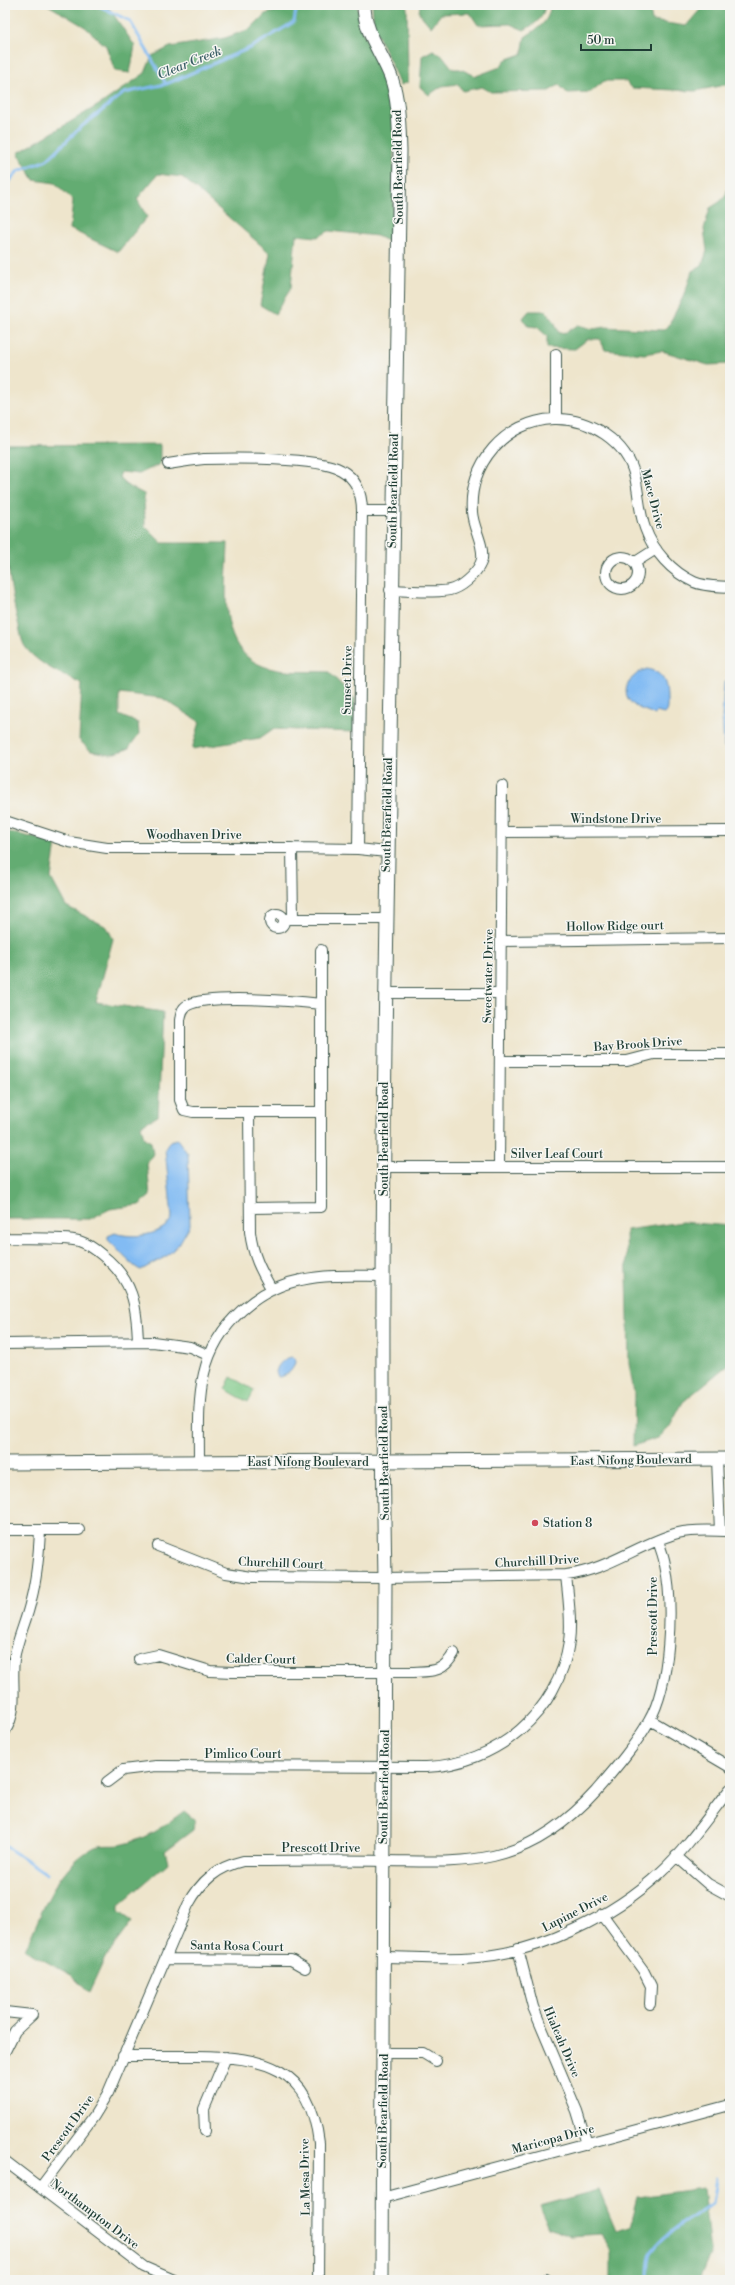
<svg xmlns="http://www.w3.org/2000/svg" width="735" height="2285" font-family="'Libre Bodoni',serif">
	<rect width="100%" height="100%" fill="#f6f6f2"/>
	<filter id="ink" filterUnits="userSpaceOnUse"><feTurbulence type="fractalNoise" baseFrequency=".025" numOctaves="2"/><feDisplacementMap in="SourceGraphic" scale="8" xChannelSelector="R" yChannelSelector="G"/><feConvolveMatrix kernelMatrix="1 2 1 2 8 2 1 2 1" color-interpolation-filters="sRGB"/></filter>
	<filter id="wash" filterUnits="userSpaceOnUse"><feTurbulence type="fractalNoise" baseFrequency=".012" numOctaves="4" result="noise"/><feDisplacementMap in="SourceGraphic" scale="16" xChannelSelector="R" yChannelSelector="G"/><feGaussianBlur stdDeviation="0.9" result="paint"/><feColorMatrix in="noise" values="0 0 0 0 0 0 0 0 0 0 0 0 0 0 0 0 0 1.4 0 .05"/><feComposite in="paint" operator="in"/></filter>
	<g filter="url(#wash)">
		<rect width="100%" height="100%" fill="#eee5cc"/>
		<!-- green -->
		<path fill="#7bc785" stroke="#4d825c" d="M231 1377 254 1390 248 1402 225 1389Z"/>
		<!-- forest -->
		<path fill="#64ac72" stroke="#427453" d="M48 5H107L135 46 130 73 115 71 106 46 85 27Z
			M301 5H357L362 31 386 79 394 111 393 244 377 236 329 231 317 237 296 235 291 288 275 314 260 305 270 253 182 177 158 174 137 199 147 217 118 252 70 229 73 200 55 183 34 180 18 153 102 103 145 73 152 56 170 47 225 38 250 29 265 14Z
			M372 5H407L408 82 401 85 374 27Z
			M420 5H545C543 20 536 23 524 30L510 24 478 25 470 13 441 14 431 27 419 13Z
			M550 5H649L652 21 686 26 704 5H730V84L695 91 632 88 625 81H604L591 92 567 93 559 85 549 91 491 92 482 87 463 91 458 84 442 86 429 95 420 87 422 56 433 50 443 56 453 69H460L476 76 500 67 505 60 522 54 525 37C538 28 550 22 550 5Z
			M730 176V364L708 365 662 351 644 354 605 350 600 339H588L575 349 547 348V336L537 327 528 326 523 318 529 311H546L554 321 559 333 567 332 578 325 593 329 605 327 663 330 668 327 685 293 692 271 702 265 707 251 704 229 710 208C730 196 725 196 730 176Z
			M160 445V464L139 474 121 472 119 477 126 485 144 494 145 526 162 543H228C227 589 214 656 273 669 291 673 311 671 329 672L355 699 354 732 273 729 260 738 192 749 200 722 162 698 119 693V715L138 723 139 734 128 749 111 754 91 751 79 740 82 684C62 674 40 666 26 648 21 642 20 629 18 622 3 563 5 507 5 446Z
			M5 831 56 843 51 878 66 906 107 927 113 939 96 1002 163 1012 158 1116 141 1125 144 1138 151 1142 153 1154 147 1163 150 1196 139 1205 110 1209 90 1219H5Z
			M682 1222 730 1226V1363L683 1402 669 1428 658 1438 633 1446 634 1393 629 1363 626 1230Z
			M184 1811 195 1820 193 1830 165 1851 168 1863 119 1905V1912L132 1921 105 1958 89 1993 71 1975 25 1950C42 1913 55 1869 93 1848 100 1844 112 1846 120 1845 145 1840 164 1826 184 1811Z
			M703 2188 710 2253 699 2280H611V2250L601 2234 570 2236 549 2227 540 2206 599 2190 616 2231 630 2227 638 2197Z"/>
		<!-- water -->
		<path fill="#82bbf3" stroke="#507c94" d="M647 669C665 673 667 684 667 700 667 705 668 711 664 714L656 712 655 715C649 711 641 710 635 706 616 692 631 674 647 669Z
			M730 680V754L724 747 722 717 724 681Z
			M177 1139 188 1154 190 1225 179 1244 167 1256 141 1270C133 1268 116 1247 108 1240V1236L115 1233C132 1239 165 1236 172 1217L165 1149 170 1141Z
			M292 1357 295 1359C296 1368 287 1377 278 1377L276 1372C277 1365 284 1358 292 1357Z"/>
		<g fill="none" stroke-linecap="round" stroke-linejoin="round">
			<!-- stream -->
			<path stroke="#82bbf3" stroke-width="3" d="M97 5 130 21 166 84
				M5 187 18 171 47 160 81 127 124 93 166 84 252 47 294 22 297 5
				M5 1846 47 1874
				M648 2280C648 2272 648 2256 653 2250 666 2232 694 2216 712 2203L716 2178"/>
		</g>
	</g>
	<g filter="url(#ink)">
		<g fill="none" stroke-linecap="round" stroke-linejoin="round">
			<!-- minor casing -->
			<g stroke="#3e564b" stroke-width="12">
				<path id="minor" d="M556 419V354
					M168 464C180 462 192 460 204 459 232 458 318 457 341 470 357 479 362 494 362 511L358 849
					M362 511H393
					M606 573a16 16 0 1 1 32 0a16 16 0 1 1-32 0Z
					M634 563 656 549
					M390 590C406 590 440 594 453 589 464 585 480 570 482 559 484 543 473 528 472 512 468 464 505 421 554 419 589 418 627 441 635 477 639 494 639 512 645 528 653 551 672 572 694 582 705 587 719 586 730 587
					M5 821 69 842 107 848H292L358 849 387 852
					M502 832 730 831
					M292 848 293 919
					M270 921a7 7 0 1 1 14 0a7 7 0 1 1-14 0Z
					M284 919H386
					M501 941 730 938
					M385 993H500
					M321 1004C295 1001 209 994 188 1005 182 1008 181 1014 180 1020V1100L184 1110 193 1112H321
					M500 1061H627L654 1054H730
					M249 1112 250 1232C253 1256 260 1269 272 1290
					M383 1167H730
					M499 1167 502 786
					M251 1208 321 1207V950
					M5 1238C23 1239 63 1237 79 1241 88 1244 95 1249 102 1255 133 1279 137 1306 138 1342
					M5 1344 153 1342 190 1347 208 1355
					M717 1459 720 1531
					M199 1463C199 1404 194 1353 242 1310 259 1295 279 1284 301 1280 328 1274 356 1276 383 1276
					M5 1530H40C39 1554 37 1577 31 1600 27 1620 17 1639 14 1659 11 1685 19 1709 5 1731
					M40 1530H79
					M158 1546 226 1573 252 1577 385 1578 566 1575C608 1570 638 1544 678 1533 694 1529 713 1531 730 1531
					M139 1659 158 1655 210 1671 232 1672H411C432 1671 443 1673 454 1653
					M650 1720 730 1767
					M107 1782 123 1770 156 1766 426 1767C496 1765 559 1712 569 1642 572 1620 568 1597 566 1575
					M676 1856 708 1884 730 1896
					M602 1914 643 1970 651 1986 650 2004
					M518 1949 533 2007 577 2111 587 2144
					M383 1957C414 1957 446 1960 477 1957 540 1952 614 1916 660 1873 686 1849 708 1817 730 1789
					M165 1959 291 1960 305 1968
					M5 2012 32 2015
					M5 2051 15 2031 32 2015
					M383 2053H423L436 2061
					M123 2056C147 2056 172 2056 196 2056 264 2057 310 2066 319 2143L318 2280
					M205 2131 204 2109 226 2057
					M5 2161 144 2267 174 2280
					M40 2188 94 2116 108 2093 188 1905C201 1881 217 1867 243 1861 290 1861 337 1860 383 1861 420 1861 457 1864 493 1856 534 1847 569 1821 596 1791 615 1769 635 1746 649 1721 670 1685 674 1606 665 1565 664 1556 660 1548 658 1540
					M382 2198 730 2105
					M544 2280 546 2279"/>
			</g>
			<!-- tertiary casing -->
			<g stroke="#3e564b" stroke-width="15">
				<path id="tertiary" d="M364 5C364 32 382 53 391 77 399 101 399 126 400 151 394 426 389 701 386 975 383 1176 381 1377 385 1578L382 2280
					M5 1463 730 1459"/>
			</g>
			<!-- minor -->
			<use href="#minor" stroke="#fff" stroke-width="10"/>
			<!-- tertiary -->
			<use href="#tertiary" stroke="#fff" stroke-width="13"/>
		</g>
	</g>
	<!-- markers -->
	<circle fill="#d1495b" stroke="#f6f6f2" stroke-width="1.5" cx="535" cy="1523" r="4"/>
	<g text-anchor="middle" stroke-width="3" stroke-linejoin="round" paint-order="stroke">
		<!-- street labels -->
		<g font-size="12" fill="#1f3d34" stroke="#f6f6f2">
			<text transform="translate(398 167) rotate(-91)" y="4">South Bearfield Road</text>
			<text transform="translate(393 491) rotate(-89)" y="4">South Bearfield Road</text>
			<text transform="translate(653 499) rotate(75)" y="4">Mace Drive</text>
			<text transform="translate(347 680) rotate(-89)" y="4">Sunset Drive</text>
			<text transform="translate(387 815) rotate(-89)" y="4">South Bearfield Road</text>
			<text x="616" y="823">Windstone Drive</text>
			<text x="194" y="839">Woodhaven Drive</text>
			<text transform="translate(615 926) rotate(-1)" y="4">Hollow Ridge ourt</text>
			<text transform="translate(488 976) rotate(-89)" y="4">Sweetwater Drive</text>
			<text transform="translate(638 1044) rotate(-4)" y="4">Bay Brook Drive</text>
			<text transform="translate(384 1139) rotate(-90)" y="4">South Bearfield Road</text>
			<text x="557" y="1158">Silver Leaf Court</text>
			<text transform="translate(631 1460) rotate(-1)" y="4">East Nifong Boulevard</text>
			<text x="308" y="1466">East Nifong Boulevard</text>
			<text transform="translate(384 1463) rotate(-91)" y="4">South Bearfield Road</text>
			<text transform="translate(537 1561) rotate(-3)" y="4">Churchill Drive</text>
			<text transform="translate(281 1563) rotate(2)" y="4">Churchill Court</text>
			<text transform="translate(653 1616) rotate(-90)" y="4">Prescott Drive</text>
			<text transform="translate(261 1659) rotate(1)" y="4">Calder Court</text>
			<text x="243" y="1758">Pimlico Court</text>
			<text transform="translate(384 1787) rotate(-89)" y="4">South Bearfield Road</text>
			<text x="321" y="1852">Prescott Drive</text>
			<text transform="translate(575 1912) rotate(-27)" y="4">Lupine Drive</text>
			<text transform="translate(237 1946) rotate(1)" y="4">Santa Rosa Court</text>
			<text transform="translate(562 2042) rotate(67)" y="4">Hialeah Drive</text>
			<text transform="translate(383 2111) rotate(-89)" y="4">South Bearfield Road</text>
			<text transform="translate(68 2128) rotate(-54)" y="4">Prescott Drive</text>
			<text transform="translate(553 2139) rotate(-15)" y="4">Maricopa Drive</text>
			<text transform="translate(305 2177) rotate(-91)" y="4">La Mesa Drive</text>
			<text transform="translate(95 2214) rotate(37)" y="4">Northampton Drive</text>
		</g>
		<!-- poi labels -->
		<g font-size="12" fill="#1f3d34" stroke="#f6f6f2" text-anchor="start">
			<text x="543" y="1527">Station 8</text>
		</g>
		<!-- water labels -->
		<g font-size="13" font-style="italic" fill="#385c64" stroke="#f6f6f2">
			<text transform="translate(189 62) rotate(-22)" y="5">Clear Creek</text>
		</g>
	</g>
	<!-- margin -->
	<rect width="735" height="2285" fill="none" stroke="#f6f6f2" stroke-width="20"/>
	<!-- scale -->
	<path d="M581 44v6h70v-6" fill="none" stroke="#1f3d34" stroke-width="2"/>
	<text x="587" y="44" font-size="12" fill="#1f3d34" stroke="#f6f6f2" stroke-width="3" paint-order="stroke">50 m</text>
</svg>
